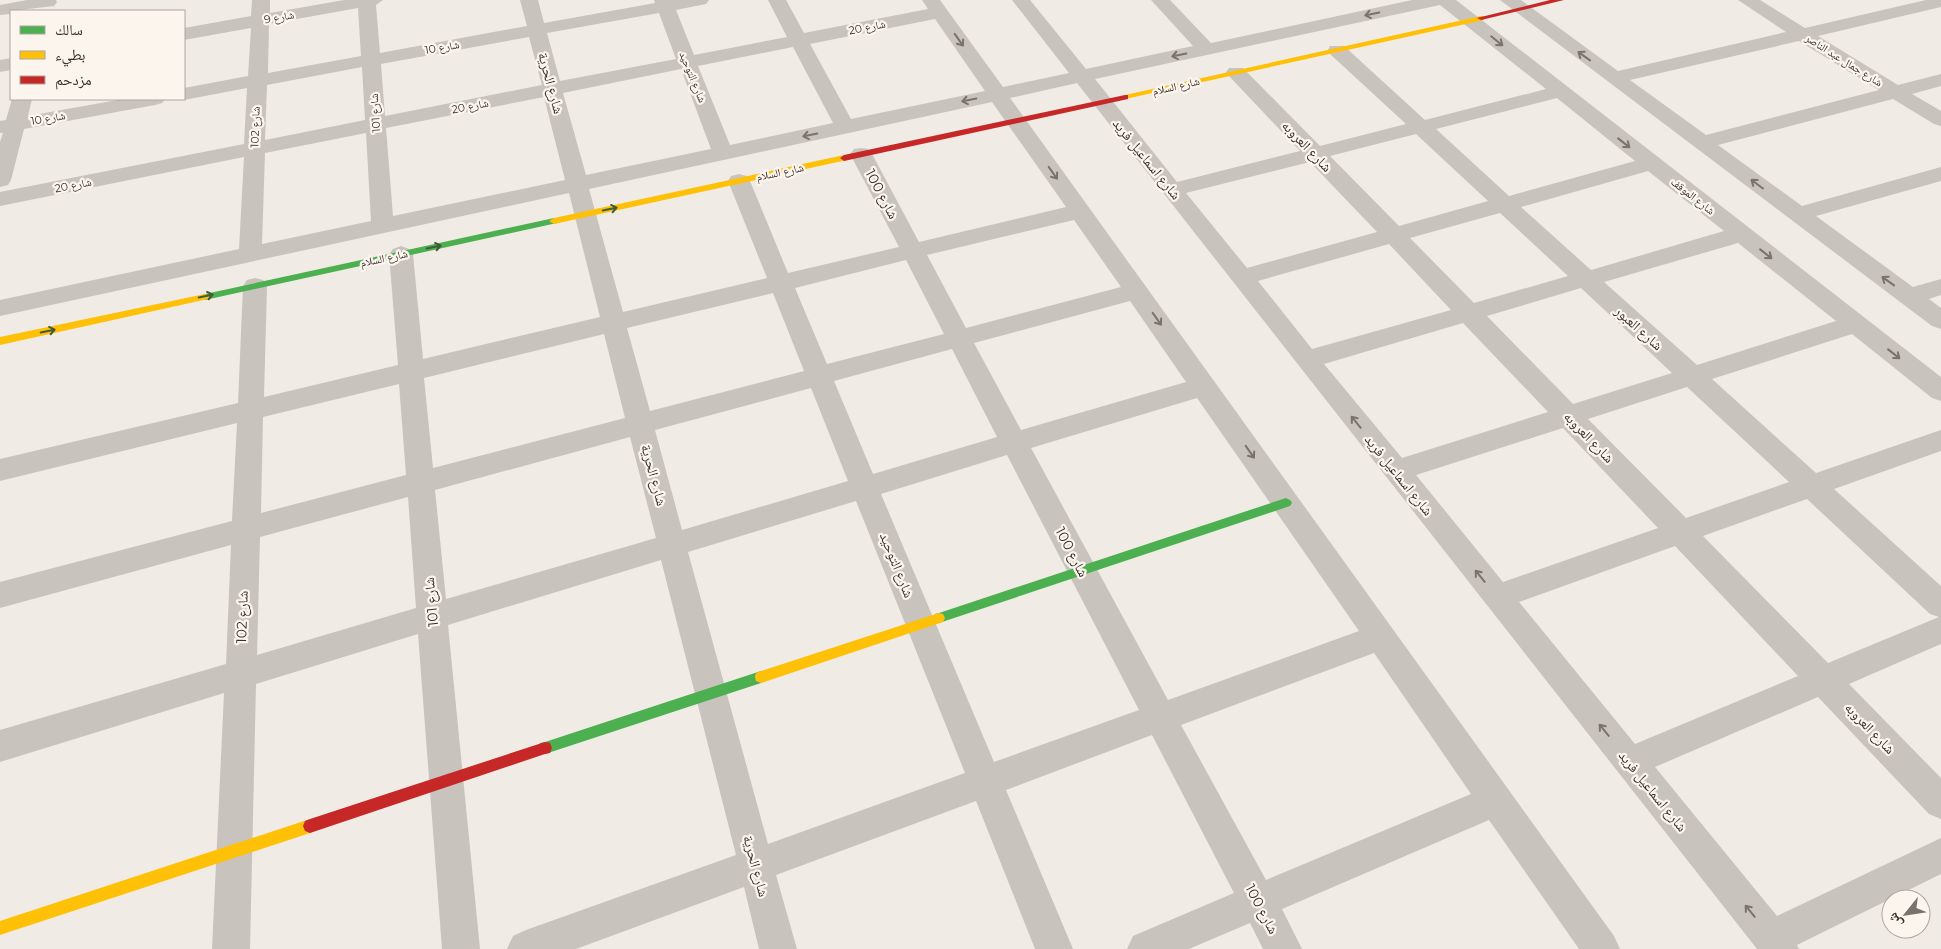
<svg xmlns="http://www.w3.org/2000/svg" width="1941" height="949" font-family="Montserrat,'Noto Naskh Arabic',sans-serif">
	<rect width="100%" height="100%" fill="#f0ebe5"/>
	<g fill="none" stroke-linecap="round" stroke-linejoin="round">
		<!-- street -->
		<path fill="#c9c3be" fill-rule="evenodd" d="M27 0H56L57 2 54 6 11 11V14L0 15V5Z
			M252 0H270V13L344 0H383L376 5 380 53 527 26 520 0H538L544 23 655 3 654 0H709L706 4 676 10 694 55 787 37 768 0H786L804 33 928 9 922 0H940L1003 87 1069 73 1012 0H1030L1086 69 1193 46 1151 0H1170L1211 43 1412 0H1456L1941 377V401L1932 398 1852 334 1712 379 1816 473 1941 430V451L1834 489 1941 586V644L1849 684 1941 778V819L1929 814 1818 697 1655 767 1777 916 1941 838V874L1797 945 1799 949H1757L1077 83 1010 98 1614 936 1620 949H1579L1489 820 1282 909 1302 949H1263L1250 923 1189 949H1127L1133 936 1234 893 1152 735 1006 790 1073 949H1035L976 801 776 875 797 949H759L744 887 576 949H507L513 936 526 930 736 855 661 560 448 625 480 949H442L418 634 256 684 250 949H212L224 693 0 762V730L226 664 231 545 0 608V582L232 521 237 423 0 481V459L238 403 243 286 247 280 255 278 263 280 267 286 264 397 398 365 389 254 393 249 401 246 409 249 413 254 423 359 600 317 569 193 0 316V300L239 249 244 157 0 206V192L244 144 247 88 184 100 179 99H184V88L248 76 251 28 184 40V28L251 16ZM1440 5 1546 89 1425 120 1344 46H1330L1328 50 1330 54 1406 124 1320 146 1243 68H1229L1226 72 1229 76 1300 151 1177 182 1095 79ZM358 8 361 56 268 73 269 24ZM659 13 676 59 560 81 547 33ZM935 19 985 91 851 119 810 44ZM529 37 542 85 385 116 381 64ZM793 47 833 123 730 145 698 66ZM362 67 365 120 265 140 267 85ZM681 69 711 149 586 175 563 93ZM544 97 565 180 393 216 386 128ZM1557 98 1635 161 1509 196 1436 129ZM992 102 1066 207 919 242 872 154 868 149 861 148 854 149 850 154 899 247 788 273 750 181 747 176 739 174 731 176 728 181 767 278 623 312 589 189ZM366 133 371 221 262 244 265 153ZM1416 134 1488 201 1399 226 1330 156ZM1310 162 1377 232 1247 268 1186 193ZM1648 171 1724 231 1591 270 1521 207ZM1500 213 1568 276 1474 303 1410 238ZM1074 220 1121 287 966 328 927 255ZM1738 243 1836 321 1697 365 1604 282ZM1389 244 1451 310 1312 349 1258 281ZM906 260 944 334 827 364 795 288ZM1581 288 1672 373 1573 404 1487 316ZM773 293 804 371 650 411 627 328ZM1130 301 1186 382 1021 430 974 343ZM1463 323 1548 412 1402 458 1324 364ZM604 334 625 418 433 468 424 378ZM952 349 997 437 873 474 834 381ZM399 384 406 475 261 513 263 417ZM1687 387 1789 482 1686 518 1588 419ZM811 388 848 481 682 530 655 430ZM1197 398 1359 631 1168 700 1031 448ZM1563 428 1658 528 1503 582 1416 475ZM630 437 656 538 446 599 435 490ZM1007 455 1139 710 994 762 881 494ZM408 497 416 608 257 655 260 537ZM1807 499 1930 614 1939 617 1828 663 1703 536ZM856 501 965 773 768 844 688 552ZM1675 546 1798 676 1635 744 1519 602ZM1374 653 1471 794 1266 880 1181 725Z
			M1500 0H1521L1618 71 1786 32 1738 0H1760L1805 28 1926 0H1941V7L1818 36 1898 85 1941 74V86L1912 94 1941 111V126L1934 124 1893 99 1718 145 1802 206 1941 167V181L1816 216 1913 287 1941 279V295L1929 299 1941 308V329L1932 326ZM1799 41 1879 90 1706 135 1630 80Z
			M11 58V70L0 72V60Z
			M12 99H32L28 116 123 99H165L162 103 155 105 24 129 11 180 8 185 0 187V142L3 133H0V121L6 120Z"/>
		<!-- fast -->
		<path fill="#4caf50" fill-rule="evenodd" d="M554 218 557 219V223L205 300 200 297 205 294Z
			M1286 498 1290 500 1292 503 1290 506 939 623 935 622 933 618 935 614 939 613Z
			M761 671 766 673 767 677 766 681 761 683 545 754 540 753 538 748 540 743 545 742Z"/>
		<!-- slow -->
		<path fill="#ffc107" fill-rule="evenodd" d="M1481 16H1484V20L1125 99 1121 97 1125 95Z
			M844 155 847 156V160L554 224 549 221 554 218Z
			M205 294 208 295 210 297 208 299 0 345V337Z
			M939 613 943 614 945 618 943 622 761 683 756 681 755 677 756 673 761 671Z
			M310 819 315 821 317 826 315 831 310 833 0 935V921Z"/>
		<!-- jam -->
		<path fill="#c62828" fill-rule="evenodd" d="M1550 0H1564L1481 20 1477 18Z
			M1125 95H1128V99L844 161 840 158 844 155Z
			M545 742 550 743 552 748 550 753 545 754 310 833 305 831 303 826 305 821 310 819Z"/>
	</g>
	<!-- one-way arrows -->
	<defs><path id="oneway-shaft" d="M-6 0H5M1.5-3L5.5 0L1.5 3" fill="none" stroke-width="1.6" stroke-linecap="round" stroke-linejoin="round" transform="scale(1.25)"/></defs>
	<g stroke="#7b726d">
		<use href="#oneway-shaft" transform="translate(1372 14) rotate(168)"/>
		<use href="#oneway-shaft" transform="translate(959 40) rotate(55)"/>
		<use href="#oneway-shaft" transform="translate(1497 41) rotate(39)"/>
		<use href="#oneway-shaft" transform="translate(1179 55) rotate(168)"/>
		<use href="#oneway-shaft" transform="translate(1584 56) rotate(-144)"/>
		<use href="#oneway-shaft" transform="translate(969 100) rotate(168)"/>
		<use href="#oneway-shaft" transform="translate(810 135) rotate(168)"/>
		<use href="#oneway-shaft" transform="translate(1624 143) rotate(38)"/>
		<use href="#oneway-shaft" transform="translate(1053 173) rotate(55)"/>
		<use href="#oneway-shaft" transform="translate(1757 184) rotate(-143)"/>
		<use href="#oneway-shaft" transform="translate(1766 254) rotate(38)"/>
		<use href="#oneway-shaft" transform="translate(1888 281) rotate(-144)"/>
		<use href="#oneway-shaft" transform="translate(1157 319) rotate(55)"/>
		<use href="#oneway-shaft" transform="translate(1894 354) rotate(38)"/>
		<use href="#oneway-shaft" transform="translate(1356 422) rotate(-129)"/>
		<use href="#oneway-shaft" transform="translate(1250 452) rotate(55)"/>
		<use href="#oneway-shaft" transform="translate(1480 576) rotate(-129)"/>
		<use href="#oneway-shaft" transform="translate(1604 730) rotate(-129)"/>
		<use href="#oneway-shaft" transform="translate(1750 911) rotate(-129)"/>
	</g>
	<g stroke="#415c38">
		<use href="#oneway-shaft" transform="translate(610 209) rotate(-12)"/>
		<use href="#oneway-shaft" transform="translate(434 247) rotate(-12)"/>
		<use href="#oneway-shaft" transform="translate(206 296) rotate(-12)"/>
		<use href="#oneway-shaft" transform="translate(48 331) rotate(-12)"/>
	</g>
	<g text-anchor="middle" stroke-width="4.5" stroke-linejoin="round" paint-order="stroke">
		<!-- far-street labels -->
		<g font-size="11" fill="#3b302b" stroke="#fbf5ee">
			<text transform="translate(279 17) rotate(-10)" y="4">شارع 9</text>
			<text transform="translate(867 27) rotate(-11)" y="4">شارع 20</text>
			<text transform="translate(442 47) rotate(-10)" y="4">شارع 10</text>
			<text transform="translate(1844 60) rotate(32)" y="4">شارع جمال عبد الناصر</text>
			<text transform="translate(693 77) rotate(68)" y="4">شارع التوحيد</text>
			<text transform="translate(1176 86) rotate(-13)" y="4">شارع السلام</text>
			<text transform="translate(470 106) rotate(-11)" y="4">شارع 20</text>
			<text transform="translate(375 113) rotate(-94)" y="4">شارع 101</text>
			<text transform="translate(48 118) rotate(-10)" y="4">شارع 10</text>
			<text transform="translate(255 127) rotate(-88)" y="4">شارع 102</text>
			<text transform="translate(780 172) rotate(-12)" y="4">شارع السلام</text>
			<text transform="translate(73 185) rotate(-11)" y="4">شارع 20</text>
			<text transform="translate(1693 196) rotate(38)" y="4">شارع الموقف</text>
			<text transform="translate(384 258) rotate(-12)" y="4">شارع السلام</text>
		</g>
		<!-- street labels -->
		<g font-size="14" fill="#3b302b" stroke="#fbf5ee">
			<text transform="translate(551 83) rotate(75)" y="5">شارع الحرية</text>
			<text transform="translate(1307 146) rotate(46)" y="5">شارع العروبه</text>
			<text transform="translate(1147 159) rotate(51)" y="5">شارع اسماعيل فريد</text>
			<text transform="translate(882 194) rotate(62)" y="5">شارع 100</text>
			<text transform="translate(1639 328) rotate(42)" y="5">شارع العبور</text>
			<text transform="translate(1589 437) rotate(46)" y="5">شارع العروبه</text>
			<text transform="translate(654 475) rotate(75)" y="5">شارع الحرية</text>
			<text transform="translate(1399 475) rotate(51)" y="5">شارع اسماعيل فريد</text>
			<text transform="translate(1072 552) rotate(62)" y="5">شارع 100</text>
			<text transform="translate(897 565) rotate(68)" y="5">شارع التوحيد</text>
			<text transform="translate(431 602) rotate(-95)" y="5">شارع 101</text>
			<text transform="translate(242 617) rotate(-88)" y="5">شارع 102</text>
			<text transform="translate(1870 728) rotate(46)" y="5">شارع العروبه</text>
			<text transform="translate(1653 791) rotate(51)" y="5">شارع اسماعيل فريد</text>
			<text transform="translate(756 866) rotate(75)" y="5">شارع الحرية</text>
			<text transform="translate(1262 909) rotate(62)" y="5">شارع 100</text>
		</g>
	</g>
	<!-- legend -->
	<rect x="10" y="10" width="175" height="90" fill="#fbf5ee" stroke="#aea6a0"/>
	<rect x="20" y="26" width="25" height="8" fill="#4caf50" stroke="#aea6a0"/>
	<text x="55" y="35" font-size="15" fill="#3b302b">سالك</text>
	<rect x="20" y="51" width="25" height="8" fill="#ffc107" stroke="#aea6a0"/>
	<text x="55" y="60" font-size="15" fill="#3b302b">بطيء</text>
	<rect x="20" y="76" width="25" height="8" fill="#c62828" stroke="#aea6a0"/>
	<text x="55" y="85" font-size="15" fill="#3b302b">مزدحم</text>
	<!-- north arrow -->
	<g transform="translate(1906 914) rotate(240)"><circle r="24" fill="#fbf5ee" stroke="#aea6a0"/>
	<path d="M0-4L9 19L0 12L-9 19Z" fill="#7a716c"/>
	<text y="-8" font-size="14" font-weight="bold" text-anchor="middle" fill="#3b302b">ش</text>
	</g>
</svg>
